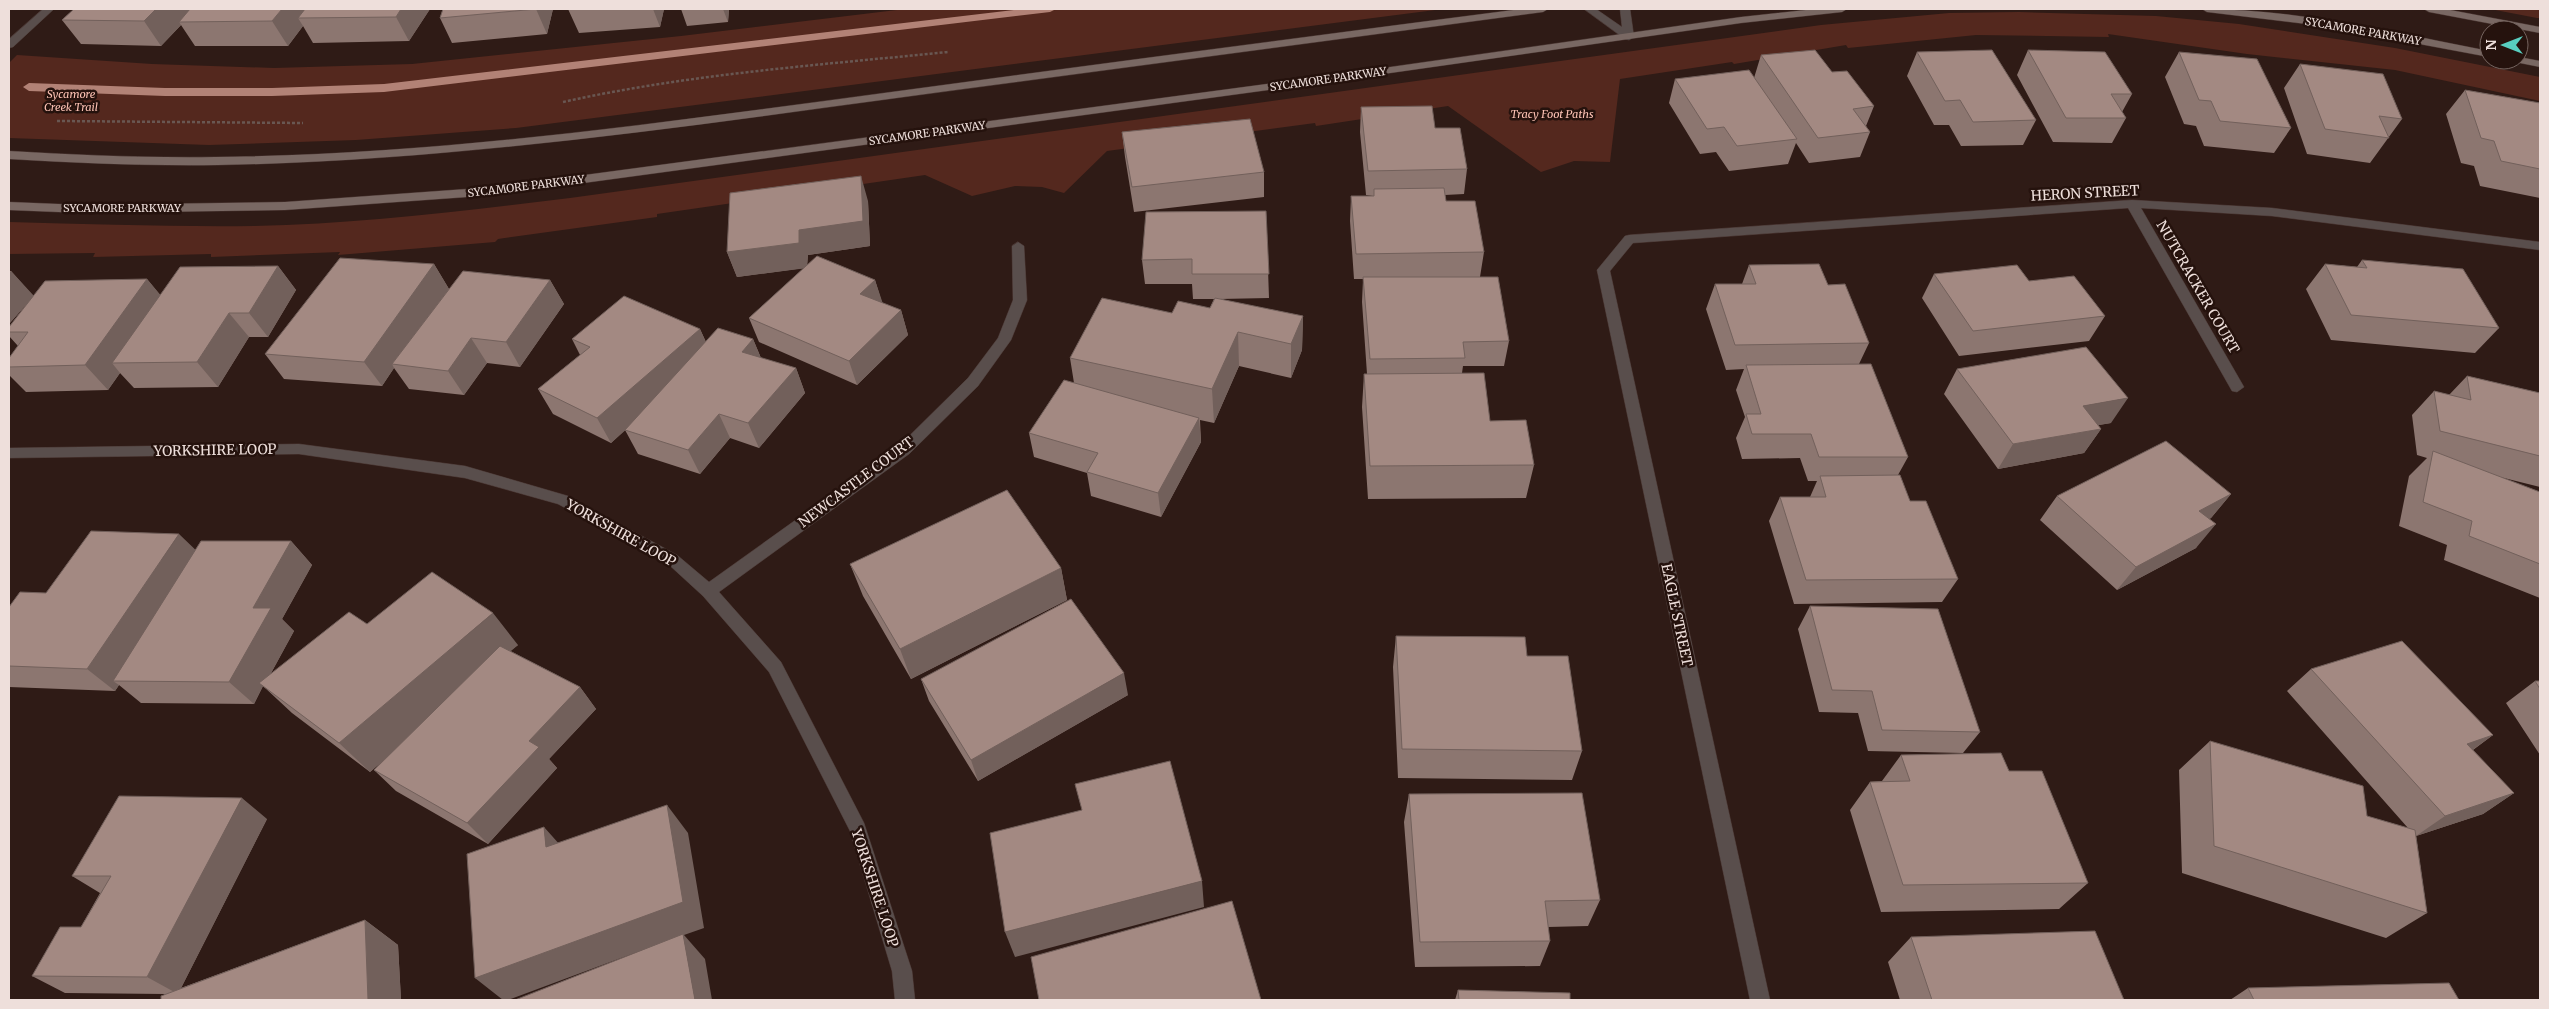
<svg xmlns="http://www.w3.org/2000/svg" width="2549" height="1009" font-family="Merriweather,serif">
	<rect width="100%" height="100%" fill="#2f1b16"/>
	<!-- green -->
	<path fill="#54281e" d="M905 9H1443L516 128 356 140 209 145 9 138V63L17 55 152 64 274 68 412 64 681 36Z
		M2490 9H2540V18H2537Z
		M2019 12 2156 16 2239 24 2395 48 2540 77V101L2395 70 2247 54 2108 34 2109 37 1976 35 1848 48 1846 45 1734 64 1732 62 1620 79 1610 162 1574 161 1541 172 1448 106 1316 126 1315 123 1107 151 1064 193 1042 187 1015 186 972 196 925 175 657 214V217L498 239 495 242 338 255 340 252 211 257V254L93 257 95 253 9 254V222C91 224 172 227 254 226 360 224 465 211 570 198L1821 25 1949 13Z"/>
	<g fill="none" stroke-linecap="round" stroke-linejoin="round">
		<!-- stream -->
		<path fill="#b28276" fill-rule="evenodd" d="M1023 9H1056L1050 12 384 92 272 96H165L29 91 23 87 29 83 165 88H272L384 84Z"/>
		<!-- minor casing -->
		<g stroke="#4a3632" stroke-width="1">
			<path id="minor" d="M43 9H54L13 47 9 48V39Z
				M1584 9H1596L1622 27 1620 9H1630L1634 37 1629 40 1625 39Z
				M2132 200 2272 208 2540 242V250L2272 216 2141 208 2244 387 2237 392 2232 391 2128 208 1633 243 1610 271 1770 1000H1750L1597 270 1625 236 1629 235Z
				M1018 242 1024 246 1027 300 1011 340 978 386 909 454 719 592 781 662 864 823 912 971 915 1000H895L892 971 850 831 769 672 703 596 667 563 558 504 465 478 299 454 9 458V448L299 444 465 466 568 496 677 555 709 582 899 446 968 378 998 338 1013 300 1012 246Z"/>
		</g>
		<!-- secondary casing -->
		<g stroke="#4a3632" stroke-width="1">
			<path id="secondary" d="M1521 9H1548L1543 12C1325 41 1107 70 889 99 667 129 443 161 218 165 148 166 78 163 9 159V151C78 155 146 158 215 157 444 155 673 121 899 91 1106 63 1313 36 1521 9Z
				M1815 9H1847L1842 12 1741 23 1327 82 495 195 285 210 83 213 9 210V202L83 205 285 202 495 187 1327 76 1741 17Z
				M2202 9C2298 9 2395 33 2489 51V57L2323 26 2207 12Z
				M2424 9H2445L2540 27V33L2429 12Z
				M2519 57 2540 61V67L2515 62 2513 60H2519Z"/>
		</g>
		<!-- path -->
		<path stroke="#695752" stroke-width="2.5" stroke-dasharray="3 2" stroke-linecap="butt" d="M563 102C689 74 819 65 948 52
			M57 121 303 123"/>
		<!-- minor -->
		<use href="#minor" fill="#594e4c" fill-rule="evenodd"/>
		<!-- secondary -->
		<use href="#secondary" fill="#796863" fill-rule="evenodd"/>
	</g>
	<!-- wall -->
	<path fill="#8c7670" d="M74 9H430L409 41 313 43 303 26 288 46H195L181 25 161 46 81 44 62 20Z
		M443 9H553L547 34 452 43 440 18Z
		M568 9H664L660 27 579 33Z
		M681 9H729L728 22 687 26Z
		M2028 50 2132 94 2122 112 2126 118 2112 143 2053 142 2017 75Z
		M1917 52 2036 120 2023 145 1961 146 1949 125H1934L1907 76Z
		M2179 52 2291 128 2274 153 2204 146 2196 126 2184 124 2165 77Z
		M1761 55 1832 72 1874 106 1866 126 1870 132 1860 157 1809 163 1796 143 1788 164 1729 171 1716 152 1700 154 1669 103 1675 79 1754 78Z
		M2300 64 2402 119 2370 163 2307 154 2284 88Z
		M2465 90 2540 103V198L2480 186 2474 166 2461 163 2446 114Z
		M1361 107 1435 128 1467 169 1464 194 1445 195 1446 201 1484 252 1480 277 1509 341 1504 366H1463L1462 373 1490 421 1534 465 1526 498 1368 499 1362 407 1364 374H1367L1362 302 1363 279H1354L1350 221 1351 196H1373L1366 195 1360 132Z
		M1122 132 1264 172V197L1134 212 1125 157Z
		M868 201 870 246 808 255 807 265 875 280 882 303 901 310 908 335 857 385 759 342 749 318 804 268 737 277 727 252Z
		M1266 211 1269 298 1220 299 1303 316 1302 350 1291 378 1239 366 1214 423 1200 420 1201 442 1161 517 1091 496 1087 473 1034 457 1029 433 1074 383 1070 358 1172 313 1210 308 1214 299H1193L1192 284H1145L1142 260Z
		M2362 260 2499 328 2475 353 2331 340 2306 289 2325 264 2357 267Z
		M434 264 449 289 550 280 564 304 520 367 487 363 464 395 409 389 394 368 382 386 284 379 265 354Z
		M1749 265 1828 285 1869 343 1859 364 1908 457 1898 475 1910 501 1958 579 1942 602 1794 604 1769 521 1780 497H1810L1817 481H1808L1800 458 1742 459 1736 438 1745 417 1736 390 1744 369 1726 370 1706 309 1715 284H1742Z
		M278 266 296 290 268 337H249L218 387 134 388 120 373 108 390 26 392 9 375V358L18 346 9 336V327L28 302 9 324V271H11L33 296 147 279 160 295Z
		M1934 274 2029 281 2105 316 2089 341 1959 356 1922 298Z
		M700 329 706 342 753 339 761 358 796 368 805 393 759 448 730 438 700 474 638 454 625 430 611 443 553 414 538 389 580 355 572 339Z
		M1957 369 2111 423 2098 425 2101 429 2084 453 1998 469 1944 394Z
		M2467 376 2540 393V487L2500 477 2540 492V598L2444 560 2447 545 2399 526 2409 476 2427 458 2417 455 2412 415 2434 391 2449 395Z
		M2231 494 2211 518 2209 519 2196 548 2117 590 2040 520 2057 496Z
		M291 541 312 565 282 619 294 631 270 675 367 624 518 645 510 651 580 687 596 709 549 759 557 768 488 844 396 791 374 770 384 760 370 772 292 713 263 686 254 704 141 703 119 685 115 691 9 687V607L46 593 196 550Z
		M850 564 1061 568 1067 600 911 679 863 596Z
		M1810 606 1980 732 1963 753 1868 751 1858 713 1819 712 1798 629Z
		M1396 636 1582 751 1572 780 1398 778 1393 667Z
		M2311 669 2493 735 2473 750 2514 793 2483 814 2416 836 2427 913 2386 938 2182 873 2179 770 2210 741 2367 816 2408 828 2287 691Z
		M921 679 1128 695 978 781 929 701Z
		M2535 681H2540V755L2506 703Z
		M1901 755 2009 771 2088 883 2059 909 1881 912 1850 810 1870 782 1882 781Z
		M1409 794 1600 900 1588 926 1548 927 1550 941 1540 966 1415 967 1404 822Z
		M267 819 181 988 365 920 398 945 401 1000H161L165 994 65 993 32 976 81 927 100 893 72 876Z
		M1911 937 2124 1000H1900L1888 962Z
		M2248 988 2459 1000H2230Z
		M1458 990 1570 1000H1455Z"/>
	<!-- shaded-wall -->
	<path fill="#72605b" d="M156 9H196L179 22 181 25 161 46 144 21Z
		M282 9H316L298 18 303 26 288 46 272 21Z
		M401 9H430L409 41 396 17Z
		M536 9H553L547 34Z
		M653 9H664L660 27Z
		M723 9H729L728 22Z
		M861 176 868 201 870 246 808 255 807 268 737 277 727 252 799 230Z
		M434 264 449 289 392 364 394 368 382 386 364 362Z
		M278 266 296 290 268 337 249 313Z
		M11 271 34 296 9 324V273Z
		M147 279 168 304 112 363 120 373 108 390 85 365Z
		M550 280 564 304 520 367 506 342Z
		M875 280 883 304 860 294Z
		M901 310 908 335 857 385 849 361Z
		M229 313 249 337 218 387 197 362Z
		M1303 316 1302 350 1291 378V344Z
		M700 329 711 354 611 443 597 418Z
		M1238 332 1239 366 1214 423 1212 389Z
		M471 338 487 363 464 395 448 371Z
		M753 339 763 363 742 352Z
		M796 368 805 393 759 448 748 423Z
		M2128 398 2111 423 2066 431 2083 406Z
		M719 414 730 438 700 474 688 450Z
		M1199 418 1201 442 1161 517 1158 493Z
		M2101 429 2084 453 1998 469 2013 444Z
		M2231 494 2211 518 2180 535 2199 511Z
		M2216 524 2196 548 2117 590 2136 567Z
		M179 534 203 557 113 681 119 685 115 691 87 669Z
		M291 541 312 565 282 619 294 631 264 686 259 683 263 686 254 704 229 682 253 608Z
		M1061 568 1067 600 911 679 900 649Z
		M493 613 518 645 370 772 339 743Z
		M1124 673 1128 695 978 781 971 760Z
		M580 687 596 709 549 759 557 768 488 844 467 823 529 741Z
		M2493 735 2464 756 2467 744Z
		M2514 793 2483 814 2416 836 2445 816Z
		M242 798 267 819 178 994 147 977Z
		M667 805 688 833 704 928 684 935 705 959 712 1000H695L683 935 508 1000H503L475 978Z
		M544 827 569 855 546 847Z
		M1202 881 1204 907 1015 957 1005 932Z
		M365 920 398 945 401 1000H368Z"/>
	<!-- building -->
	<path fill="#a38982" stroke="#72605b" d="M74 9H156L144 21 62 20Z
		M190 9H282L272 21 179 22Z
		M305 9H401L396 17 298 18Z
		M443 9H536L440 18Z
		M1815 50 1832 72 1847 71 1874 106 1853 109 1870 132 1818 138 1761 55Z
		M1992 50 2036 120 1973 122 1960 100 1945 101 1917 52Z
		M2028 50 2105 52 2132 94H2111L2126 118H2066Z
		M2179 52 2257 59 2291 128 2220 121 2211 101 2199 100Z
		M2300 64 2383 74 2402 119 2379 116 2389 138 2325 129Z
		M1749 70 1797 139 1737 146 1724 127 1707 129 1675 79Z
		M2465 90 2540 103V169L2501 161 2494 141 2481 138Z
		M1432 106 1435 128H1460L1467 169 1368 171 1361 107Z
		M1250 119 1264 172 1132 187 1122 132Z
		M861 176 863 221 799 230V243L727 252 730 193Z
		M1444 188 1446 201H1475L1484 252 1356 254 1351 196H1374V189Z
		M1266 211 1269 274H1192V259L1142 260 1146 212Z
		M817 256 875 280 860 294 901 310 849 361 749 318Z
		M340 258 434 264 364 362 265 354Z
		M2362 260 2463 269 2499 328 2351 315 2325 264 2367 268Z
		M1819 264 1828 285 1845 284 1869 343 1735 345 1715 284H1756L1749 265Z
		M2017 265 2029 281 2074 276 2105 316 1973 331 1934 274Z
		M278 266 249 313H229L197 362 112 363 180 267Z
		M463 271 550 280 506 342 471 338 448 371 392 364Z
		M1363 277H1498L1509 341 1463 342 1465 358 1370 359Z
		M147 279 85 365 9 367V358L28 332H9V327L45 281Z
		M624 296 700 329 597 418 538 389 590 347 572 339Z
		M1102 298 1172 313 1178 301 1210 308 1215 298 1303 316 1291 344 1238 332 1212 389 1070 358Z
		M718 328 753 339 742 352 796 368 748 423 719 414 688 450 625 430Z
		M2086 347 2128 398 2083 406 2101 429 2013 444 1957 369Z
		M1871 364 1908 457H1819L1811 434H1752L1746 414H1761L1746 365Z
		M1484 373 1490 421 1526 420 1534 465 1370 466 1364 374Z
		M2467 376 2540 393V456L2440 431 2434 391 2471 400Z
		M1064 380 1199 418 1158 493 1087 472 1098 453 1029 433Z
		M2166 441 2231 494 2199 511 2216 524 2136 567 2057 496Z
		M2433 451 2540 492V564L2469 536 2472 521 2423 502Z
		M1900 475 1910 501H1926L1958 579 1806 580 1780 497H1826L1820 476Z
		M1007 490 1061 568 900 649 850 564Z
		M91 531 179 534 87 669 9 666V607L20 592 46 593Z
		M201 541H291L253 608H271L229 682 113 681Z
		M432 572 493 613 339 743 259 683 349 612 367 624Z
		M1071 599 1124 673 971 760 921 679Z
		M1810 606 1938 609 1980 732 1882 730 1872 691 1832 690Z
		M1396 636 1525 637 1527 656H1568L1582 751 1402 749Z
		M2402 641 2493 735 2467 744 2514 793 2445 816 2311 669Z
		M500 646 580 687 529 741 539 747 467 823 374 770Z
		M2535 681H2540V689Z
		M2210 741 2363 786 2367 816 2415 830 2427 913 2214 846Z
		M2001 753 2009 771H2042L2088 883 1903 885 1870 782 1910 781 1901 755Z
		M1170 761 1202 881 1005 932 990 833 1082 810 1075 784Z
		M1582 793 1600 900 1545 901 1550 941 1420 942 1409 794Z
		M119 796 242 798 147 977 32 976 60 927H81L111 876H72Z
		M667 805 683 902 475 978 467 854 544 827 546 847Z
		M1232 901 1261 1000H1039L1031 957Z
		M365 920 368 1000H161V996Z
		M2095 931 2124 1000H1932L1911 937Z
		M683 934 695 1000H515Z
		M2449 983 2459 1000H2254L2248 988Z
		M1458 990 1570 993V1000H1459Z"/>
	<g text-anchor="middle" stroke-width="5" stroke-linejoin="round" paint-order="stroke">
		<!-- far-street labels -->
		<g font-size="11" fill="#eedfdb" stroke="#25120d">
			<text transform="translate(2363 31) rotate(10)" y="4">SYCAMORE PARKWAY</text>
			<text transform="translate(1328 79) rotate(-8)" y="4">SYCAMORE PARKWAY</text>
			<text transform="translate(927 133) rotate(-8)" y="4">SYCAMORE PARKWAY</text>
			<text transform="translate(526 186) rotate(-7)" y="4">SYCAMORE PARKWAY</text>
			<text x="122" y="212">SYCAMORE PARKWAY</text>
		</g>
		<!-- far-park labels -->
		<g font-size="11" font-style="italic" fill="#fec3b5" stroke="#25120d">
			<text x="71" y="98">Sycamore<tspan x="71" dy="13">Creek Trail</tspan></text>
			<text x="1552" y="118">Tracy Foot Paths</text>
		</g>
		<!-- street labels -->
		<g font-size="14" fill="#eedfdb" stroke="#25120d">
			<text transform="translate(2085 193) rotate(-3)" y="5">HERON STREET</text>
			<text transform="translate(2198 287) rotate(60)" y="5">NUTCRACKER COURT</text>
			<text transform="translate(215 450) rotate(-1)" y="5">YORKSHIRE LOOP</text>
			<text transform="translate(856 482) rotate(-37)" y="5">NEWCASTLE COURT</text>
			<text transform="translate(621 533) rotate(29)" y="5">YORKSHIRE LOOP</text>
			<text transform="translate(1677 615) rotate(78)" y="5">EAGLE STREET</text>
			<text transform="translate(875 888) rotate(72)" y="5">YORKSHIRE LOOP</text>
		</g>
	</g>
	<!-- border -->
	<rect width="2549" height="1009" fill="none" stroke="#eedfdb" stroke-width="20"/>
	<!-- north arrow -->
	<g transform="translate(2504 45) rotate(270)"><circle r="24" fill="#25120d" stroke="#75645f"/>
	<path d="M0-4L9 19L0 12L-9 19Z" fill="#58cebf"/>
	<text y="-8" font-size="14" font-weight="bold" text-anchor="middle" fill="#eedfdb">N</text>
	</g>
</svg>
